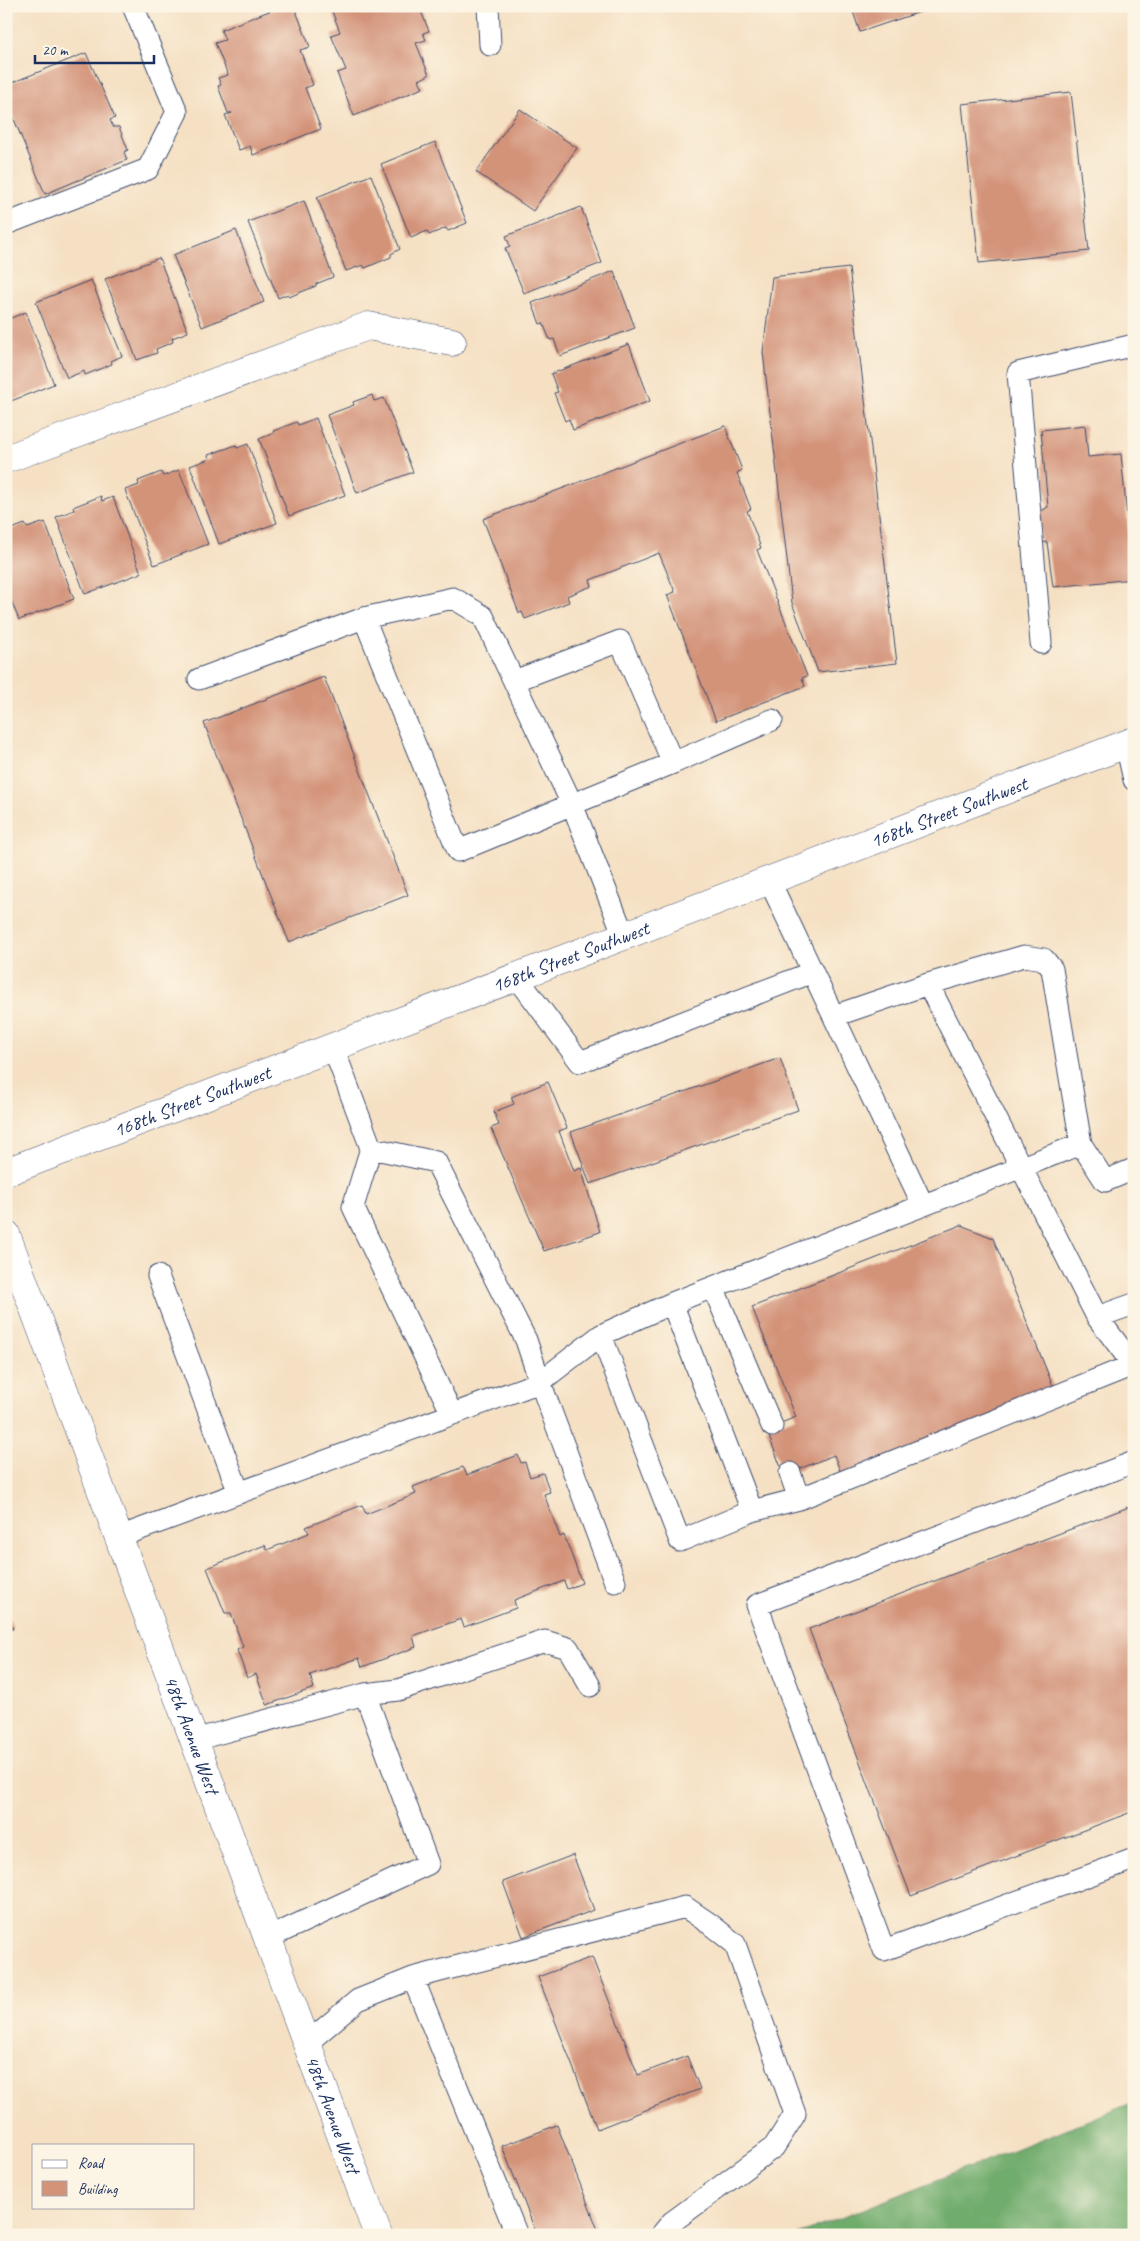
<svg xmlns="http://www.w3.org/2000/svg" width="1140" height="2241" font-family="Caveat,sans-serif">
	<rect width="100%" height="100%" fill="#fcf5e5"/>
	<filter id="ink" filterUnits="userSpaceOnUse"><feTurbulence type="fractalNoise" baseFrequency=".02" numOctaves="2"/><feDisplacementMap in="SourceGraphic" scale="10" xChannelSelector="R" yChannelSelector="G"/><feConvolveMatrix kernelMatrix="1 2 1 2 8 2 1 2 1" color-interpolation-filters="sRGB"/></filter>
	<filter id="wash" filterUnits="userSpaceOnUse"><feTurbulence type="fractalNoise" baseFrequency=".0096" numOctaves="4" result="noise"/><feDisplacementMap in="SourceGraphic" scale="20" xChannelSelector="R" yChannelSelector="G"/><feGaussianBlur stdDeviation="1.12" result="paint"/><feColorMatrix in="noise" values="0 0 0 0 0 0 0 0 0 0 0 0 0 0 0 0 0 1.4 0 .05"/><feComposite in="paint" operator="in"/></filter>
	<g filter="url(#wash)">
		<rect width="100%" height="100%" fill="#f5e0c3"/>
		<!-- forest -->
		<path fill="#70ac6c" stroke="#466e65" d="M1134 2102V2235H798Z"/>
		<g id="blocks">
			<!-- building -->
			<path fill="#d39379" d="M282 6H294L310 47 300 50 313 85 305 88 321 129 253 155 250 146 239 150 225 115 232 113H228L218 86 221 85 218 78 228 75 215 43 225 40 221 30Z
				M330 6H419L429 31 423 33 426 40 416 43 429 75 419 80 423 88 354 116 337 73 346 70 331 35 340 32Z
				M851 6H935V7L860 32Z
				M86 53 115 118 110 120 113 127H119L128 150 124 152 127 160 45 194 6 100V85Z
				M1071 92 1089 251 979 263 962 104Z
				M520 109 577 148 533 211 476 172Z
				M435 142 467 223 448 231 446 228 429 235 427 231 411 238 381 164Z
				M371 175 400 249 391 254V257L365 268 363 265 346 271 317 197Z
				M304 201 333 277 316 284V286L289 297 288 294 278 298 248 222Z
				M581 207 602 263 524 293 505 248 510 246 506 236Z
				M236 230 264 302 202 327 173 255Z
				M159 258 188 332 172 338 173 342 156 349 157 353 137 360 105 279Z
				M849 268 897 663 818 672 792 603 763 352 772 277Z
				M614 271 635 328 560 356 554 339 550 340 543 323 540 324 532 303Z
				M91 280 122 356 111 361 112 364 85 375 84 371 67 378 36 302Z
				M26 312 54 384 6 403V320Z
				M629 344 650 401 573 430 569 419 565 421 554 393 558 392 551 374Z
				M372 395 374 401 384 398 413 472 357 493 327 415 354 405 353 402Z
				M316 418 345 495 289 516 259 439 274 433 273 431 297 422 298 425Z
				M1085 425 1088 457 1121 454 1133 579 1053 587 1047 542 1041 543 1038 513 1048 507 1041 430Z
				M725 426 742 470 737 473 751 509 747 511 761 548 757 550 807 676 802 678 805 686 716 721 667 595 675 592 659 553 590 580 592 586 567 596 569 602 525 619 522 612 519 613 483 519Z
				M248 444 277 523 219 544 190 466 209 459 208 455 236 445 237 448Z
				M179 470 208 544 154 565 125 490 139 485 138 481 161 472 163 476Z
				M101 496 102 501 113 497 141 573 85 594 56 517 74 510 73 507Z
				M45 522 74 599 19 620 6 588V531L25 524 27 528Z
				M324 677 408 895 289 942 204 723Z
				M780 1058 798 1110 590 1184 571 1132Z
				M548 1082 567 1128 559 1131 574 1171 581 1168 600 1232 544 1251 491 1128 499 1125 494 1112 514 1104 511 1097Z
				M961 1225 993 1238 1055 1391 842 1476 834 1455 784 1475 766 1429 796 1417 752 1307Z
				M518 1455 521 1463 525 1462 530 1477 543 1473 550 1492 544 1494 560 1537 564 1535 582 1583 567 1589 564 1581 514 1600 516 1608 464 1627 461 1619 413 1636 416 1647 362 1667 359 1658 310 1675 314 1688 267 1705 256 1674 247 1678 237 1650 243 1647 231 1613H225L207 1568 265 1545 267 1550 309 1533 306 1527 362 1505 366 1514 416 1494 413 1487 463 1467 467 1475Z
				M1134 1505V1811L911 1896 809 1629Z
				M6 1610 13 1629 6 1631Z
				M573 1855 594 1910 523 1937 503 1882Z
				M592 1957 638 2075 687 2056 700 2089 597 2129 538 1977Z
				M557 2125 600 2235H537L502 2146Z"/>
		</g>
	</g>
	<g filter="url(#ink)">
		<use href="#blocks" fill-opacity="0" stroke="#3c4a6d" stroke-width="1"/>
		<g fill="none" stroke-linecap="round" stroke-linejoin="round">
			<!-- service casing -->
			<g stroke="#3c4a6d" stroke-width="23">
				<path id="service" d="M488 6 490 45
					M6 224 148 169 177 112 133 6
					M364 618 458 851 673 763 620 641 514 681
					M1041 643 1018 373 1134 345
					M199 679 364 618 453 598 483 616 572 804 624 936
					M1126 744 1134 780
					M673 763 772 720
					M769 880 923 1205
					M517 977 580 1062 813 972
					M834 1016 928 984
					M1081 1144 1105 1181 1134 1169
					M371 1148 353 1207 452 1414
					M158 1276 239 1493
					M713 1287 772 1426
					M672 1303 1081 1144 1052 969 1044 959 1024 956 928 984 1097 1317
					M1134 1304 1097 1317 1134 1366
					M601 1335 672 1303 752 1511 680 1541 601 1335 540 1382 615 1582
					M1134 1462 757 1605 884 1950 1134 1859
					M799 1499 1133 1365
					M752 1511 799 1499 790 1473
					M119 1537 540 1382 526 1340 436 1162 371 1148 333 1047
					M365 1694 398 1690 545 1641 568 1648 590 1686
					M194 1740 365 1694 428 1864 268 1938
					M413 1978 685 1907 710 1924 735 1944 795 2114 774 2147 672 2222 661 2235
					M307 2043 358 2000 413 1978 517 2235"/>
			</g>
			<!-- minor casing -->
			<g stroke="#3c4a6d" stroke-width="29">
				<g id="minor">
					<path d="M6 459 368 326 452 342"/>
					<path id="s1" d="M6 1234 378 2235"/>
				</g>
			</g>
			<!-- secondary casing -->
			<g stroke="#3c4a6d" stroke-width="29">
				<g id="secondary">
					<path id="s2" d="M6 1172 1134 741"/>
				</g>
			</g>
			<!-- service -->
			<use href="#service" stroke="#fff" stroke-width="21"/>
			<!-- minor -->
			<use href="#minor" stroke="#fff" stroke-width="28"/>
			<!-- secondary -->
			<use href="#secondary" stroke="#fff" stroke-width="28"/>
		</g>
	</g>
	<g text-anchor="middle" stroke-width="4" stroke-linejoin="round" paint-order="stroke">
		<!-- street labels -->
		<g font-size="20" fill="#1b2f5e" stroke="#fcf5e5">
			<text dy="7" stroke="none"><textPath href="#s2" startOffset="1009">168th Street Southwest</textPath></text>
			<text dy="7" stroke="none"><textPath href="#s2" startOffset="604">168th Street Southwest</textPath></text>
			<text dy="7" stroke="none"><textPath href="#s2" startOffset="199">168th Street Southwest</textPath></text>
			<text dy="7" stroke="none"><textPath href="#s1" startOffset="534">48th Avenue West</textPath></text>
			<text dy="7" stroke="none"><textPath href="#s1" startOffset="939">48th Avenue West</textPath></text>
		</g>
	</g>
	<!-- margin -->
	<rect width="1140" height="2241" fill="none" stroke="#fcf5e5" stroke-width="25"/>
	<!-- legend -->
	<rect x="32" y="2144" width="162" height="65" fill="#fcf5e5" stroke="#a2a6af"/>
	<rect x="42" y="2160" width="25" height="8" fill="#ffffff" stroke="#a2a6af"/>
	<text x="78" y="2168" font-size="15" fill="#1b2f5e">Road</text>
	<rect x="42" y="2181" width="25" height="15" fill="#d39379" stroke="#a2a6af"/>
	<text x="78" y="2194" font-size="15" fill="#1b2f5e">Building</text>
	<!-- scale -->
	<path d="M35 55v8h119v-8" fill="none" stroke="#1b2f5e" stroke-width="2.5"/>
	<text x="42" y="55" font-size="15" fill="#1b2f5e" stroke="#fcf5e5" stroke-width="4" paint-order="stroke">20 m</text>
</svg>
